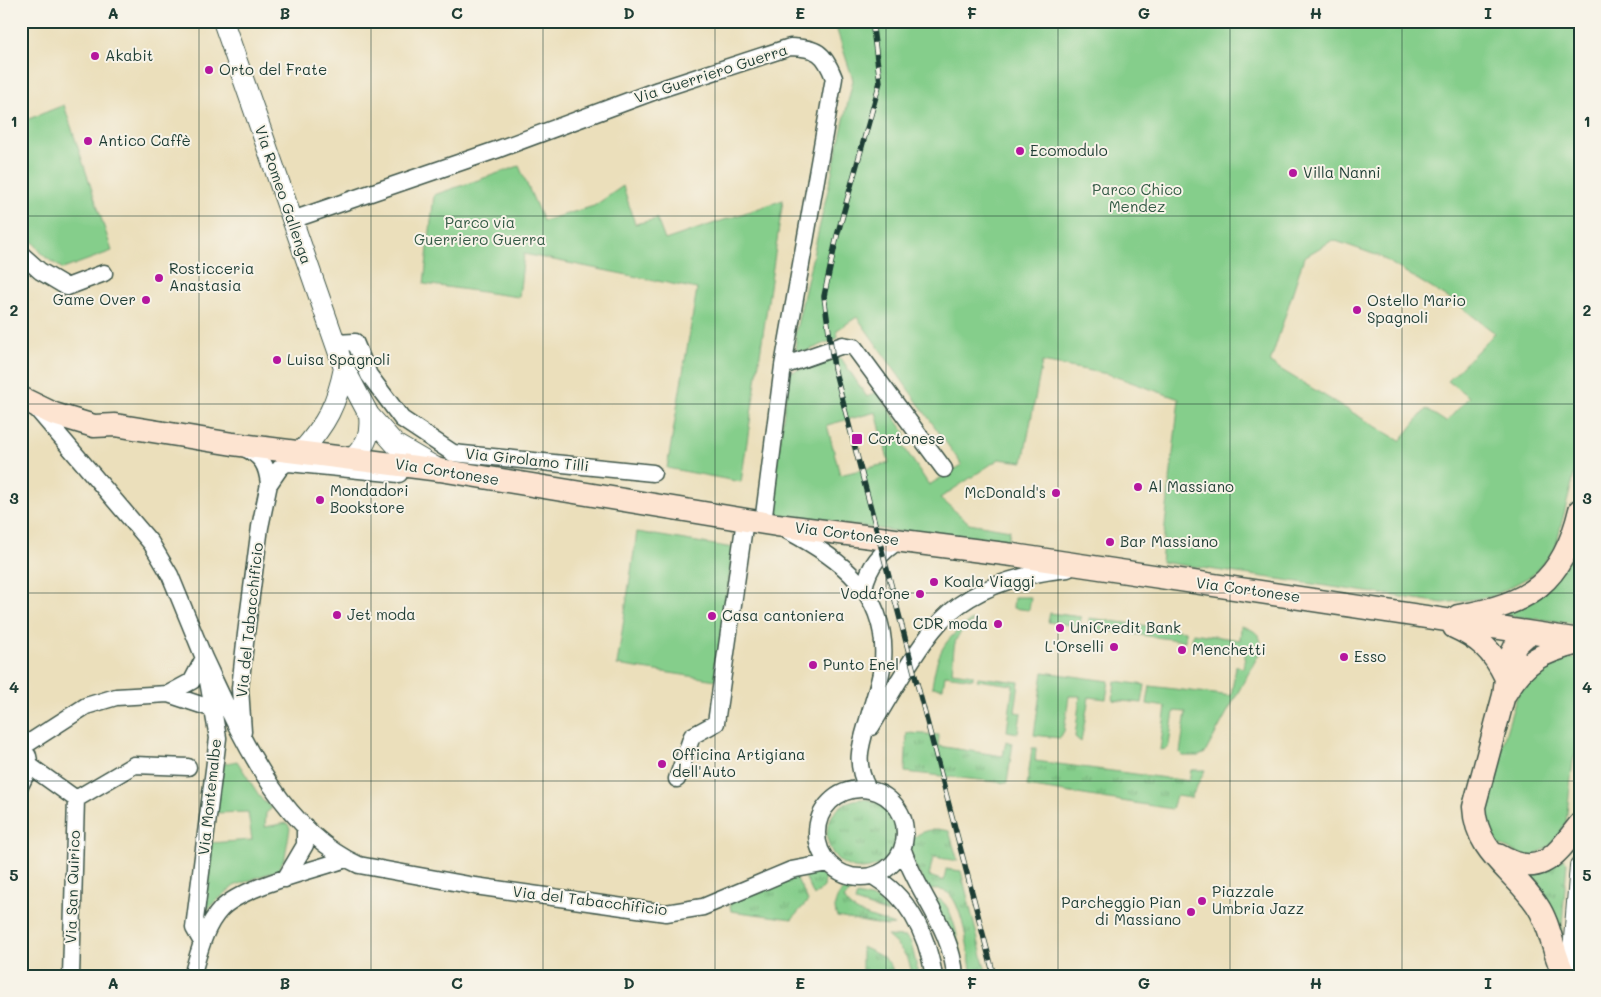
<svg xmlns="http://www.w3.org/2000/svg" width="1601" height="997" font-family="Mali,sans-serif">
	<defs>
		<pattern id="grass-tufts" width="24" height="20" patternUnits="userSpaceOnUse" patternTransform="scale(1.25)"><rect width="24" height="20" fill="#85ce8b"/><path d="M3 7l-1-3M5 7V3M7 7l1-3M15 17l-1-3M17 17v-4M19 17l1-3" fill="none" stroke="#6ca872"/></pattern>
	</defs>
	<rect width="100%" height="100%" fill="#f7f3e8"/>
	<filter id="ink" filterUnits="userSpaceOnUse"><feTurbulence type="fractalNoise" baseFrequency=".02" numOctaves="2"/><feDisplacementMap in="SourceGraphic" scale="10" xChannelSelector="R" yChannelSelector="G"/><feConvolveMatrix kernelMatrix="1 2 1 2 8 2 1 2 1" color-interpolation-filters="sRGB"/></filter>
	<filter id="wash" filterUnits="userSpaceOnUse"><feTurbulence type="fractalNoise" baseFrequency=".0096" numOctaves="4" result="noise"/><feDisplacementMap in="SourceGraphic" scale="20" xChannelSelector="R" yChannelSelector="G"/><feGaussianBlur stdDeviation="1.12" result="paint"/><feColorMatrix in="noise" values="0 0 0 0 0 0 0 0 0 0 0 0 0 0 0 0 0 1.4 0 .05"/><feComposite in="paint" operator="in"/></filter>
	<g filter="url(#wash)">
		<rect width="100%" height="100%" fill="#ebdfbb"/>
		<!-- grass -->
		<path fill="url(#grass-tufts)" stroke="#528660" d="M907 733 939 735 938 746 1003 756 1006 741 1013 743 1007 783 905 772Z
			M1032 748H1036L1035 761 1189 781 1191 770H1205L1191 798 1176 796 1172 809 1027 786Z
			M827 834a35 35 0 1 1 70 0a35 35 0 1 1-70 0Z
			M937 829 949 831 958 861 933 857 929 876 944 881 946 869 961 871 987 976H972C969 958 963 896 944 891 940 889 933 890 928 890 915 864 891 835 937 829Z
			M1564 859 1567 862 1561 938 1524 876Z
			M803 872H817L825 877 824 887 814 896Z
			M795 875 808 901 792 919 731 911 730 905 732 899Z
			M849 886 856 887 844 898C850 914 879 919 894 925L887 926 837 917C832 904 837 893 849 886Z
			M857 895 878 900 887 910 888 913 855 902Z
			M939 899C956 907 961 958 963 976H959L934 902Z
			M887 936 906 937 911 943 919 976H912C911 958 900 947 887 936Z
			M862 947C875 954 894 958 893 976H862Z"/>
		<!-- green -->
		<path fill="#85ce8b" stroke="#528660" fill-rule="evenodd" d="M834 21H1580V452L1555 549 1533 575 1491 597 1443 603 1161 562 1179 399 1108 374 1042 362 1023 462 999 459 940 498 969 523 1010 530 1008 541 989 543 770 515 789 373 824 360 841 358 867 397 877 392 906 434 900 441 929 485 962 465 857 317 837 330 838 338 797 355 795 334 853 80ZM1333 240 1379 256 1456 303 1495 333 1448 381 1469 397 1446 422 1426 409 1400 441 1270 363 1304 257ZM876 412 889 463 840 475 827 425Z
			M64 105 112 251 63 269 44 256 21 227V122Z
			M519 166 543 221 594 206 623 186 635 224 657 219 665 240 783 200 741 482 667 468 697 289 524 254 519 297 424 284 434 195Z
			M637 532 733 548 716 680 617 665Z
			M1580 538V624L1503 615Z
			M1014 597H1031L1029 610 1013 608Z
			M1050 613 1081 617 1080 626 1048 622Z
			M1089 618 1185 631V641L1089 628Z
			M972 620 973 622C950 638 955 646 952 672L973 675V679L945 675 943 688 932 687C937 652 943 640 972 620Z
			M1241 626C1256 630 1264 636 1260 652L1205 753 1199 756H1183L1180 753 1186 712 1174 711 1169 745 1167 749 1160 750 1166 707 1147 704 1150 686 1231 696 1236 666 1243 668 1246 650 1192 642 1193 633 1240 640Z
			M1564 658 1580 659V741L1573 761 1566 822 1555 842 1530 859 1491 841 1484 807 1515 702 1523 681 1531 671Z
			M1043 672 1109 681 1106 699 1089 697 1081 742 1075 737 1080 696H1069L1064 731 1060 738 1034 735Z
			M978 677 1019 682 1015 712 1021 713 1018 733 1007 731 1013 685 977 680Z
			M1115 681 1145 685 1142 703 1113 700Z
			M237 761 262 800 272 808 266 813 265 827 287 823 290 828 285 857 278 870 234 886 204 912 210 843 252 840 248 812 213 813 223 764Z"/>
	</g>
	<g filter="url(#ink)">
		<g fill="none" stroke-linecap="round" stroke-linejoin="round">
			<!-- minor casing -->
			<g stroke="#3e5548" stroke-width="19">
				<path id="minor" d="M292 220 496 150 658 90 790 47C817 48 824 52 834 78L783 366 763 523
					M21 254 40 271 67 287 104 273
					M335 343 355 342 369 375 402 419 453 453 653 473
					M783 366 843 345 854 347 944 469
					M36 408 151 543 170 575 204 658 218 738 194 928 202 942
					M244 448C262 456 267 465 269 484
					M289 463 399 474
					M786 530C840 558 888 593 883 661 881 681 873 701 868 720 860 747 854 763 868 789
					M864 588C869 565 881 552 900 540
					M204 658C239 732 279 829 359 865L475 886 666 913 703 907 791 870 828 863
					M168 694 192 681 204 658
					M871 727C891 695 909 660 933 630 965 589 1019 574 1068 569
					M243 732 240 688 246 634 260 527 269 484 280 468 302 451
					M21 746 27 744 86 706 116 697 168 694 213 709
					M30 766 76 799 71 976
					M677 779 692 736 716 723 745 520
					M21 784 30 766 28 756
					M817 833a44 44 0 1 1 88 0a44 44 0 1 1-88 0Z
					M76 799 134 765 188 767
					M903 850C917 893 952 928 955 976
					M873 876C909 897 927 935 934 976
					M285 879 305 845V826
					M192 976C199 953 204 927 221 909 243 886 315 870 346 859"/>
			</g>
			<!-- tertiary casing -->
			<g stroke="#3e5548" stroke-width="22">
				<path id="tertiary" d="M223 21 344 368 369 415 395 444 438 469
					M302 451C326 424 337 404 344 368
					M353 458C367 444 371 434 369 415
					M1571 976 1580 866"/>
			</g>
			<!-- secondary casing -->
			<g stroke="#3e5548" stroke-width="25">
				<path id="secondary" d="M21 398 54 414 94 426 115 425 233 444 440 470 777 525 1013 555 1580 640
					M1458 616C1529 605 1563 582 1580 510
					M1454 627C1479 638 1493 651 1505 676
					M1529 633 1516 645 1508 662 1504 695 1474 807C1476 853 1514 870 1537 905 1552 927 1552 954 1565 976
					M1505 694C1525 660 1541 653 1578 643
					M1498 855C1540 880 1555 856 1580 824"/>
			</g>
			<!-- minor -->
			<use href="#minor" stroke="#fff" stroke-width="16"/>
			<!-- tertiary -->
			<use href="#tertiary" stroke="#fff" stroke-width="20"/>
			<!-- secondary -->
			<use href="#secondary" stroke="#fde4d1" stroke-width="22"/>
			<!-- rail casing -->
			<g stroke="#1f3d34" stroke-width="5.5">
				<path id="rail" d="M872 21 880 82 837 236 824 296 834 368 994 976"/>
			</g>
			<!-- rail -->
			<use href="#rail" stroke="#f7f3e8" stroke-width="4" stroke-dasharray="11" stroke-linecap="butt"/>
		</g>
	</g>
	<!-- grid -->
	<path fill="none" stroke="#1f3d34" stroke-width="1" stroke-opacity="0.55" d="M199 21V976M371 21V976M543 21V976M715 21V976M886 21V976M1058 21V976M1230 21V976M1402 21V976M21 216H1580M21 404H1580M21 593H1580M21 781H1580"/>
	<!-- markers -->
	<g fill="#b5179e" stroke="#f7f3e8" stroke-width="2">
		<circle cx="95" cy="56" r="5"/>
		<circle cx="209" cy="70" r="5"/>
		<circle cx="88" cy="141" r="5"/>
		<circle cx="1020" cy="151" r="5"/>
		<circle cx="1293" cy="173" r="5"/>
		<circle cx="159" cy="278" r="5"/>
		<circle cx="146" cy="300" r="5"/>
		<circle cx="1357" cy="310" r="5"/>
		<circle cx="277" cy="360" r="5"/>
		<rect x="851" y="433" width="12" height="12" rx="2.5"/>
		<circle cx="1138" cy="487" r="5"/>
		<circle cx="1056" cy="493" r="5"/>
		<circle cx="320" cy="500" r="5"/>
		<circle cx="1110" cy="542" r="5"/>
		<circle cx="934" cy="582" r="5"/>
		<circle cx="920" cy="594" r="5"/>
		<circle cx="337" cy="615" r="5"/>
		<circle cx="712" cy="616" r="5"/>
		<circle cx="998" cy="624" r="5"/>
		<circle cx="1060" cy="628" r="5"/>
		<circle cx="1114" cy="647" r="5"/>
		<circle cx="1182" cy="650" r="5"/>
		<circle cx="1344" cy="657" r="5"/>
		<circle cx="813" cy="665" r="5"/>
		<circle cx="662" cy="764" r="5"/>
		<circle cx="1202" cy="901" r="5"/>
		<circle cx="1191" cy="912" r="5"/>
	</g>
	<g text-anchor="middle" stroke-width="4" stroke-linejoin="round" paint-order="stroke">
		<!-- poi labels -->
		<g font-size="15" fill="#1f3d34" stroke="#f7f3e8" text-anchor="start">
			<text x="105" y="61">Akabit</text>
			<text x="219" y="75">Orto del Frate</text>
			<text x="98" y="146">Antico Caffè</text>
			<text x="1030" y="156">Ecomodulo</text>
			<text x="1303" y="178">Villa Nanni</text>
			<text x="169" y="274">Rosticceria<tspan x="169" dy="17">Anastasia</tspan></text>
			<text x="136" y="305" text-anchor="end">Game Over</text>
			<text x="1367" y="306">Ostello Mario<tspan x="1367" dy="17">Spagnoli</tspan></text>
			<text x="287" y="365">Luisa Spagnoli</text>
			<text x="868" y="444">Cortonese</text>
			<text x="1148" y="492">Al Massiano</text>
			<text x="330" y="496">Mondadori<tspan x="330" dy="17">Bookstore</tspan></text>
			<text x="1046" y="498" text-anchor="end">McDonald's</text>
			<text x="1120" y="547">Bar Massiano</text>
			<text x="944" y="587">Koala Viaggi</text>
			<text x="910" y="599" text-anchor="end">Vodafone</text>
			<text x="347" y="620">Jet moda</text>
			<text x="722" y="621">Casa cantoniera</text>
			<text x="988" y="629" text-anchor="end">CDR moda</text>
			<text x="1070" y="633">UniCredit Bank</text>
			<text x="1104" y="652" text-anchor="end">L'Orselli</text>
			<text x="1192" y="655">Menchetti</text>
			<text x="1354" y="662">Esso</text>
			<text x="823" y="670">Punto Enel</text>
			<text x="672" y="760">Officina Artigiana<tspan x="672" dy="17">dell'Auto</tspan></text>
			<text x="1212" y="897">Piazzale<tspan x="1212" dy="17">Umbria Jazz</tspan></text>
			<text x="1181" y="908" text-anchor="end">Parcheggio Pian<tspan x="1181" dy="17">di Massiano</tspan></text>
		</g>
		<!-- street labels -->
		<g font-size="15" fill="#1f3d34" stroke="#f7f3e8">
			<text transform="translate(711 74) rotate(-18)" y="5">Via Guerriero Guerra</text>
			<text transform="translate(283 195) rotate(71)" y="5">Via Romeo Gallenga</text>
			<text transform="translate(527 460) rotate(6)" y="5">Via Girolamo Tilli</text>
			<text transform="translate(447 472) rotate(9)" y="5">Via Cortonese</text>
			<text transform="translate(847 534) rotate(7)" y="5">Via Cortonese</text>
			<text transform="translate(1248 590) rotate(8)" y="5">Via Cortonese</text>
			<text transform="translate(250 620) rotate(-84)" y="5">Via del Tabacchificio</text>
			<text transform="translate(210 797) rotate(-84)" y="5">Via Montemalbe</text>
			<text transform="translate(73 887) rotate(-88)" y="5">Via San Quirico</text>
			<text transform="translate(590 901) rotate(7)" y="5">Via del Tabacchificio</text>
		</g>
		<!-- park labels -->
		<g font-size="15" fill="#335a45" stroke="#f7f3e8">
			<text x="1137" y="195">Parco Chico<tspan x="1137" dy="17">Mendez</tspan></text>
			<text x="480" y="228">Parco via<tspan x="480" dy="17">Guerriero Guerra</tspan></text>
		</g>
	</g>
	<!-- margin -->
	<rect width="1601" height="997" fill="none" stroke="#f7f3e8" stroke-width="55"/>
	<rect x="28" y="28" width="1546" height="942" fill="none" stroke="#1f3d34" stroke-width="2"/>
	<g font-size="16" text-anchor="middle" font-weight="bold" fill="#1f3d34">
		<text x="113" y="19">A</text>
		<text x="285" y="19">B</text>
		<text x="457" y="19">C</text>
		<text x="629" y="19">D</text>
		<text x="800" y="19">E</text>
		<text x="972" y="19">F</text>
		<text x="1144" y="19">G</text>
		<text x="1316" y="19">H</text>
		<text x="1488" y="19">I</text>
		<text x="14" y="127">1</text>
		<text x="1587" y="127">1</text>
		<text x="14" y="316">2</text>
		<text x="1587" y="316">2</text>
		<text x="14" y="504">3</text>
		<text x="1587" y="504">3</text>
		<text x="14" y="693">4</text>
		<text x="1587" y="693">4</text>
		<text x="14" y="881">5</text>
		<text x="1587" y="881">5</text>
		<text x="113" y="989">A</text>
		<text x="285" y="989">B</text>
		<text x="457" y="989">C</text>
		<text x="629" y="989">D</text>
		<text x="800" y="989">E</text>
		<text x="972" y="989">F</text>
		<text x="1144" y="989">G</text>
		<text x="1316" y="989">H</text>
		<text x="1488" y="989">I</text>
	</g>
</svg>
